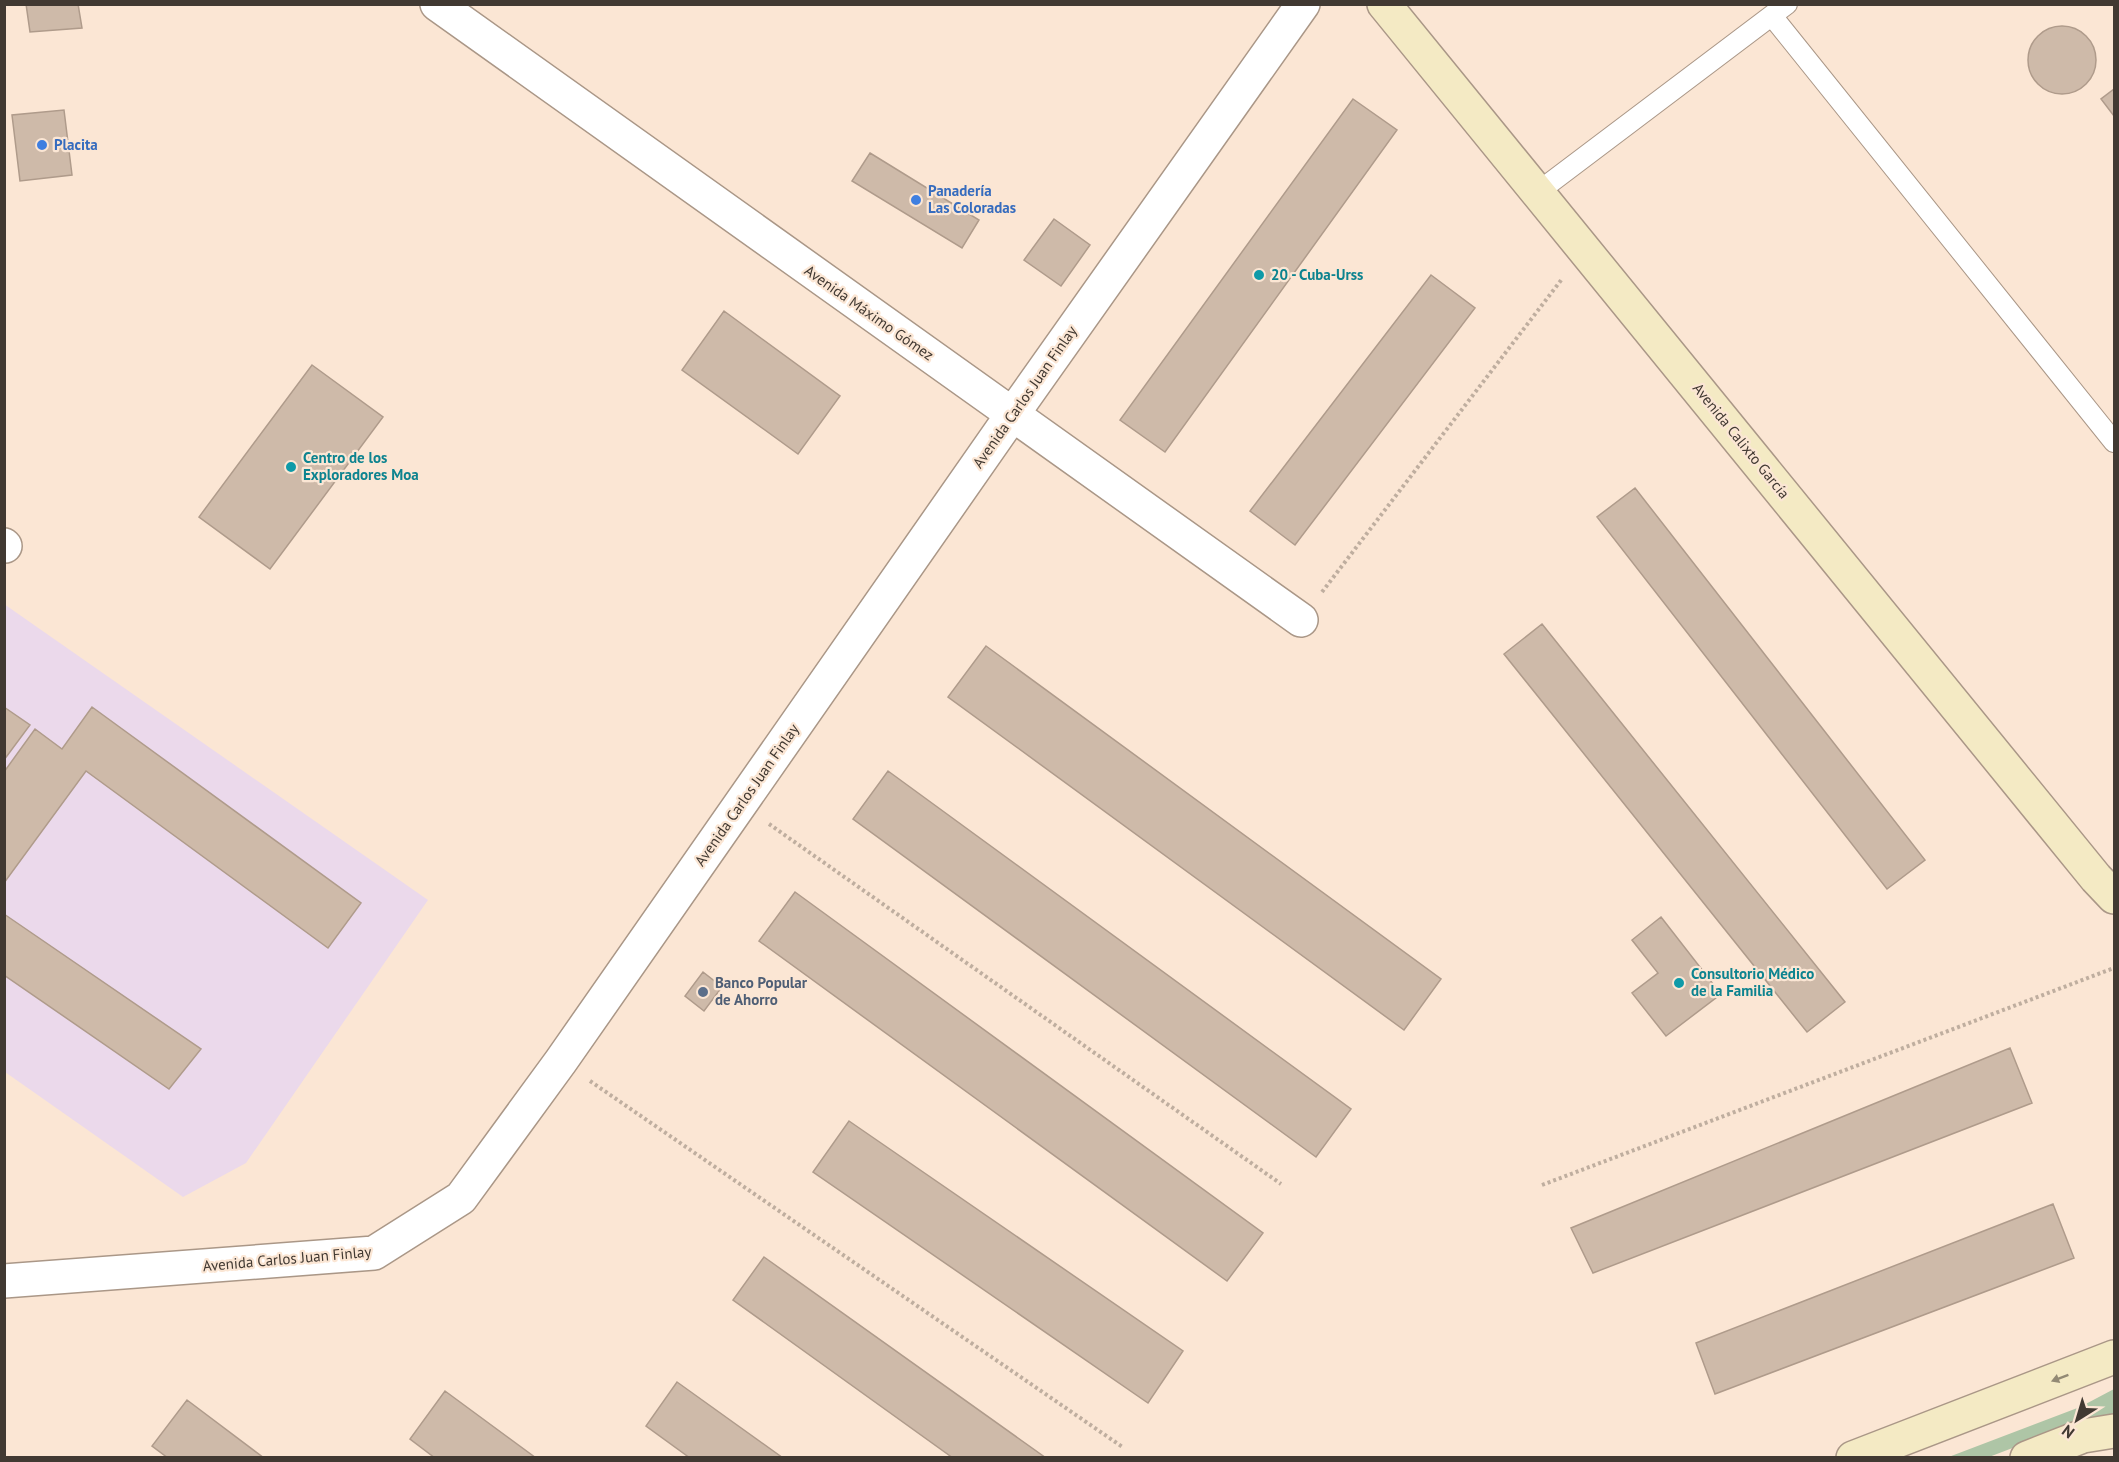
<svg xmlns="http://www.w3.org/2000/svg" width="2119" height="1462" font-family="'PT Sans',sans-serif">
	<rect width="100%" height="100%" fill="#fbe6d4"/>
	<!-- education -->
	<path fill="#ebd9eb" d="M4 604 428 900 246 1163 183 1197 5 1072Z"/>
	<!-- green -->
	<path fill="#aec5a6" d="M2114 1389V1417L2083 1421 1989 1457 1946 1458 2080 1407Z"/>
	<!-- building -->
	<path fill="#cebaa9" stroke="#af9b8b" stroke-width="1.5" d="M26 4H78L82 28 30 32Z
		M2028 60a34 34 0 1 1 68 0a34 34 0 1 1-68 0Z
		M2114 89V116L2101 99Z
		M1353 99 1397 130 1165 452 1120 420Z
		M64 110 72 175 20 181 12 115Z
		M870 153 979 220 962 248 852 181Z
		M1054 219 1090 245 1061 286 1024 260Z
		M1431 275 1475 308 1295 545 1250 511Z
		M724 311 840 396 798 454 682 370Z
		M312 365 383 417 270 569 199 517Z
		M1635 488 1925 860 1887 889 1597 517Z
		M1542 624 1845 1002 1807 1032 1504 654Z
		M986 646 1441 979 1404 1030 948 697Z
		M4 707 30 725 4 760Z
		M92 707 361 903 328 948 86 771 4 883V772L35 729 62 749Z
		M888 771 1351 1109 1316 1157 853 819Z
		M795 892 1263 1233 1227 1281 759 941Z
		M4 914 201 1049 169 1089 4 975Z
		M1661 917 1721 994 1666 1036 1632 993 1658 973 1632 940Z
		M703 972 722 987 704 1011 685 996Z
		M2010 1048 2032 1103 1593 1273 1571 1228Z
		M849 1121 1183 1351 1148 1403 813 1172Z
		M2053 1204 2074 1258 1715 1394 1696 1343Z
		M764 1257 1046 1458H953L733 1300Z
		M677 1382 783 1458H690L646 1426Z
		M445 1391 536 1458H435L410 1439Z
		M187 1400 264 1458H168L152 1446Z"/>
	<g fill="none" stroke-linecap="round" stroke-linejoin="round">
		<!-- lane casing -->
		<g stroke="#aa9787" stroke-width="22">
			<path id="lane" d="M1772 16 2114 442
				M1538 192 1787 4"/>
		</g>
		<!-- street casing -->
		<g stroke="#aa9787" stroke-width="36">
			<path id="street" d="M437 4 1301 620
				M4 545 5 546
				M4 1281 374 1253 461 1198 561 1061 1012 415 1303 4"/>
		</g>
		<!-- secondary casing -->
		<g stroke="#aa9787" stroke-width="36">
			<path id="secondary" d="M1384 4 2096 878 2114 897
				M1853 1458 2114 1357
				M2027 1458 2083 1436 2114 1431"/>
		</g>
		<!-- path -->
		<path stroke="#bfae9f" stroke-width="4" stroke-dasharray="3 3" stroke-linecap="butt" d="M1322 592 1562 279
			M769 824 1281 1184
			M590 1081 1124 1448
			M1542 1185 2114 968"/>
		<!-- lane -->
		<use href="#lane" stroke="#fff" stroke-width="20"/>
		<!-- street -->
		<use href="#street" stroke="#fff" stroke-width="33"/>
		<!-- secondary -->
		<use href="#secondary" stroke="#f4eac4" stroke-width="33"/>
	</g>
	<!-- one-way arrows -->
	<defs><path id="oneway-solid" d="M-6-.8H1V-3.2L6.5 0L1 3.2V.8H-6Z" transform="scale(1.5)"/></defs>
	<use fill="#928974" href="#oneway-solid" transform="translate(2060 1378) rotate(159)"/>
	<!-- markers -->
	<g fill="#3f7fe0" stroke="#fbe6d4" stroke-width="2">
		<circle cx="42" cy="145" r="6"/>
		<circle cx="916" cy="200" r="6"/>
	</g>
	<g fill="#0f9aa8" stroke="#fbe6d4" stroke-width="2">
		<circle cx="1259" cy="275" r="6"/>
		<circle cx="291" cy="467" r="6"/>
		<circle cx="1679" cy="983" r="6"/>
	</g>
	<circle fill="#5c6f8a" stroke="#fbe6d4" stroke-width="2" cx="703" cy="992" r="6"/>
	<g text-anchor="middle" stroke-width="4.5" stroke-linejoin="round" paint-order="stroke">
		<!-- shop labels -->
		<g font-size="15" font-weight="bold" fill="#366cbe" stroke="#fbe6d4" text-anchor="start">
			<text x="54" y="150">Placita</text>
			<text x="928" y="196">Panadería<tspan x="928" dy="17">Las Coloradas</tspan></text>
		</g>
		<!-- culture labels -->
		<g font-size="15" font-weight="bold" fill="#0d838f" stroke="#fbe6d4" text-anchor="start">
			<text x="1271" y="280">20 - Cuba-Urss</text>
			<text x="303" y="463">Centro de los<tspan x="303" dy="17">Exploradores Moa</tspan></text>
			<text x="1691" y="979">Consultorio Médico<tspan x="1691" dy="17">de la Familia</tspan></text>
		</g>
		<!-- street labels -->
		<g font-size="15" fill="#413932" stroke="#fbe6d4">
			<text transform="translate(869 313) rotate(35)" y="5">Avenida Máximo Gómez</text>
			<text transform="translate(1025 397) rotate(-55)" y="5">Avenida Carlos Juan Finlay</text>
			<text transform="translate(1741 441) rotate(51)" y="5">Avenida Calixto García</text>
			<text transform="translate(747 795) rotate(-55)" y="5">Avenida Carlos Juan Finlay</text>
			<text transform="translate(287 1259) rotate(-5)" y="5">Avenida Carlos Juan Finlay</text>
		</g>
		<!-- service labels -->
		<g font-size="15" font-weight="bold" fill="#4e5e75" stroke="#fbe6d4" text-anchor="start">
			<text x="715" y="988">Banco Popular<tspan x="715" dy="17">de Ahorro</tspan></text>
		</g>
	</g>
	<!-- border -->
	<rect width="2119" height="1462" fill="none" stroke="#413932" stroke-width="12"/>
	<!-- north arrow -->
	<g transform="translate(2077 1420) rotate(217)" stroke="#fbe6d4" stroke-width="4.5" paint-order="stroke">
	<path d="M0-4.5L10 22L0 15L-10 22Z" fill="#413932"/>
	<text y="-9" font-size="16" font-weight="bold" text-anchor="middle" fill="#413932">N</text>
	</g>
</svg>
